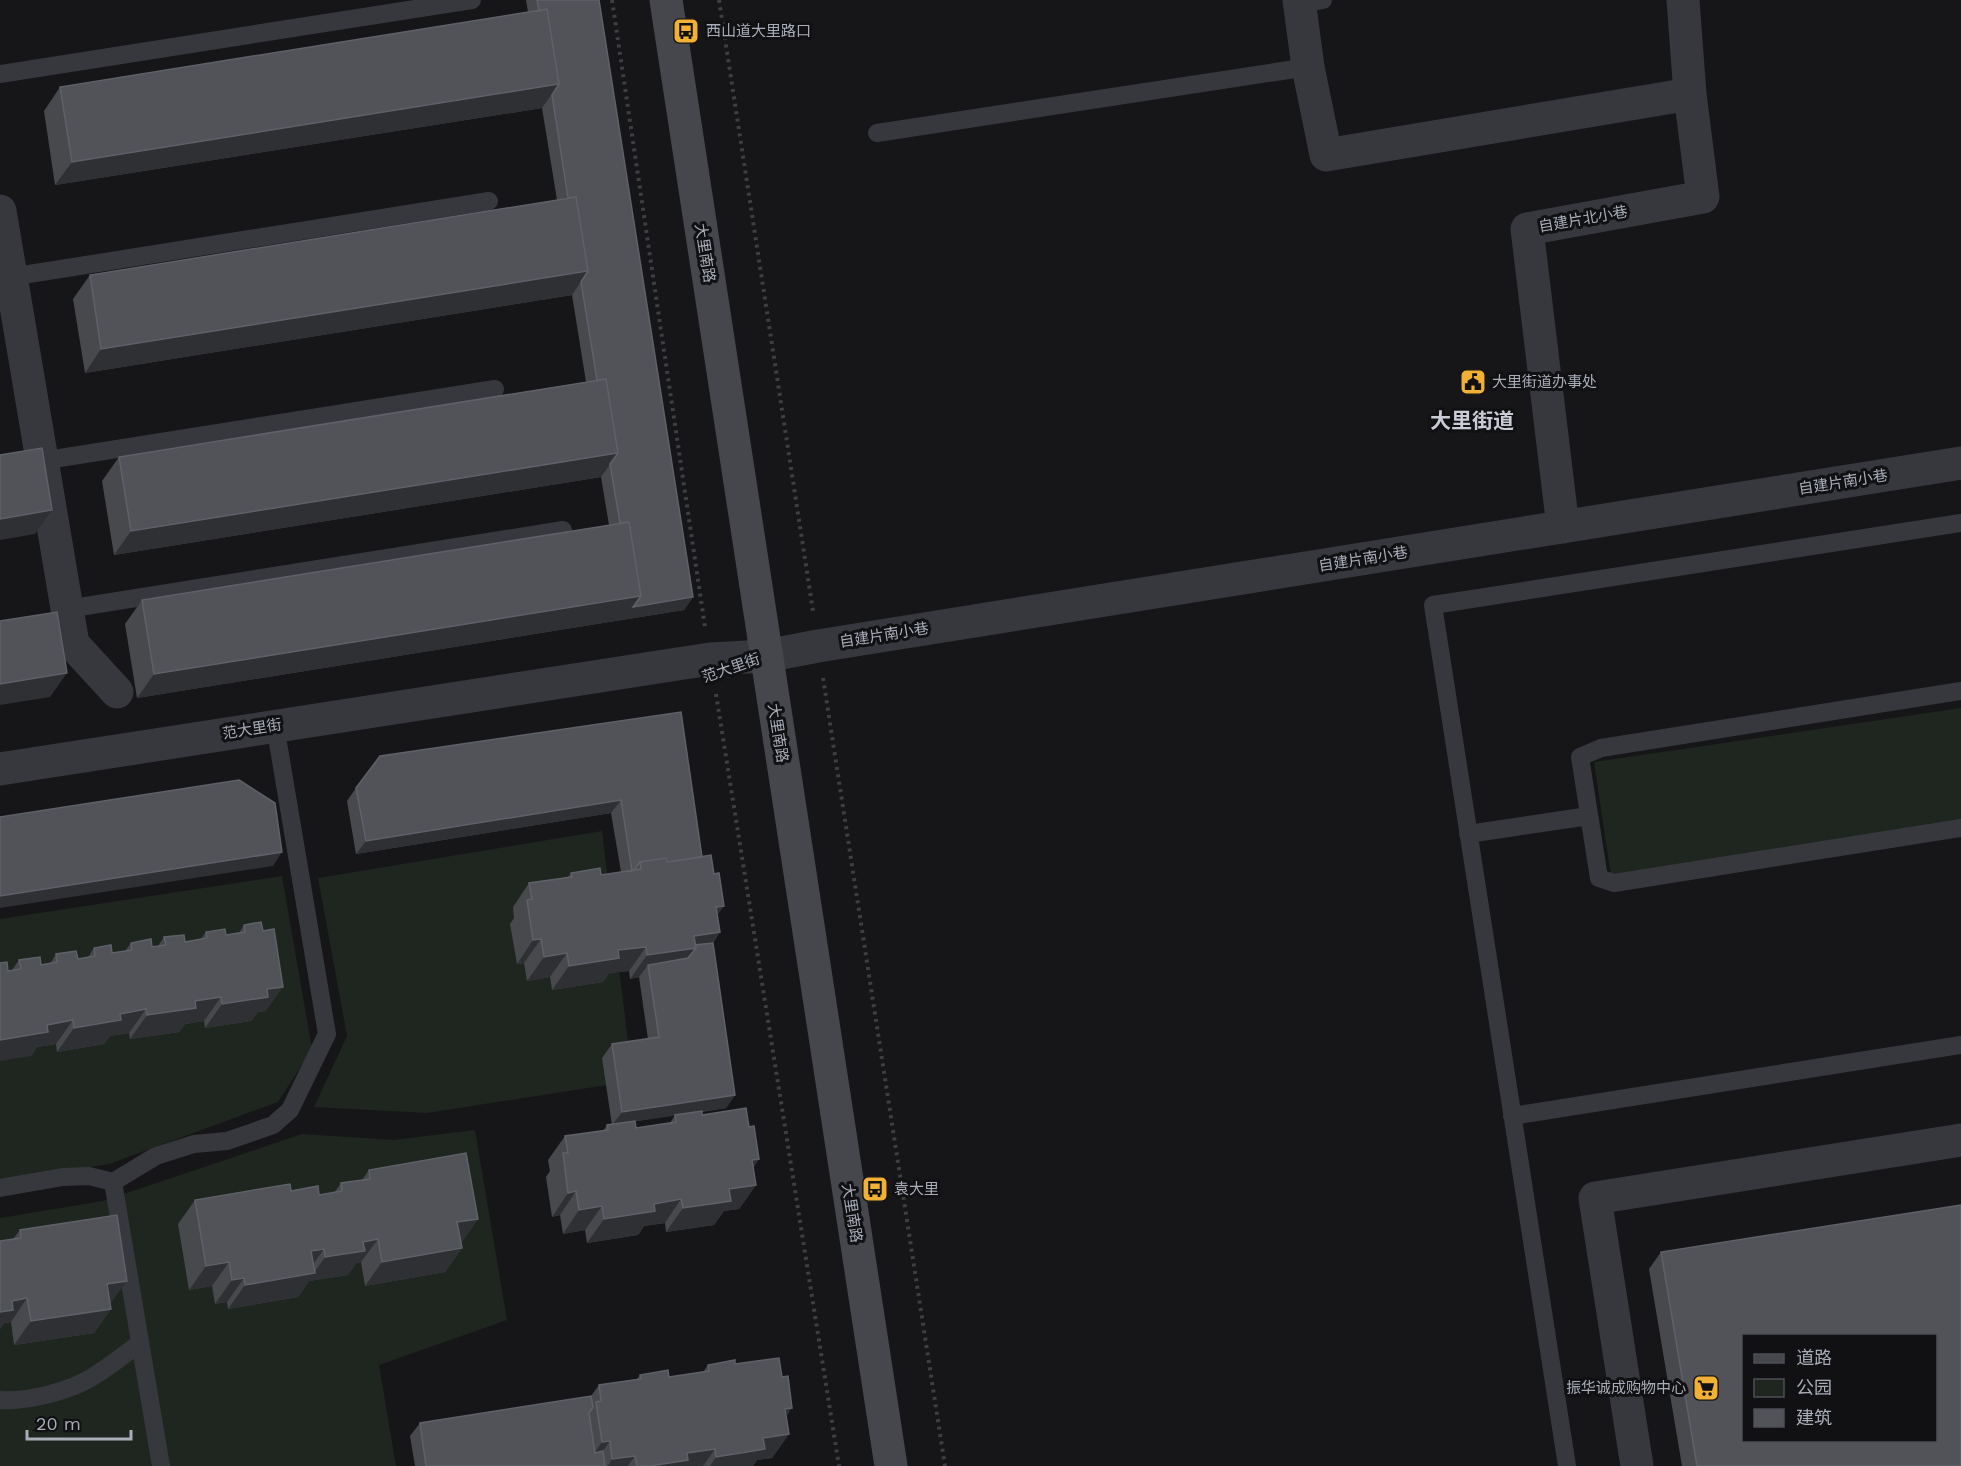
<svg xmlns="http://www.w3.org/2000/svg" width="1961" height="1466" font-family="'Work Sans','Noto Sans SC',sans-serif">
	<rect width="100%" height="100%" fill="#161618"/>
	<!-- green -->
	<path fill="#1e261f" d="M1961 708V831L1612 883 1594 762Z
		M602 831 633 1081 427 1113 314 1107 347 1036 318 878Z
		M282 876 312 1049 278 1102 109 1164 0 1182V919Z
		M475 1130 507 1320 379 1365 396 1466H0V1218L103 1201 302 1134 394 1140Z"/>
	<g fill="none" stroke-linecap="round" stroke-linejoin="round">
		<!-- path -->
		<path stroke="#3d3f44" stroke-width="4" stroke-dasharray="3 4.5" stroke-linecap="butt" d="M612 0 705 627
			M719 0 813 611
			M823 678 945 1466
			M716 694 839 1466"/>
		<!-- lane -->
		<path stroke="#37383d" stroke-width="18" d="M1300 4 1323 0
			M0 74 472 0
			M877 133 1308 67
			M10 277 489 201
			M41 461 495 389
			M67 609 563 530
			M1961 691 1601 748 1580 757 1599 878 1614 883 1961 828
			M1468 834 1589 816
			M1512 1116 1961 1045
			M0 1188 63 1177 89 1176 113 1182
			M0 1400C27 1402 71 1391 94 1376 110 1366 125 1354 140 1343
			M161 1466 113 1182 156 1156 194 1144 227 1141 273 1125 290 1110 327 1034 275 725
			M1567 1466 1433 605 1961 523"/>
		<!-- street -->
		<path stroke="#37383d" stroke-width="33" d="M1299 0 1308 67 1326 155 1690 94
			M0 211 73 644 117 692
			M1563 527 1527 229 1703 197 1690 94 1683 0
			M0 769 710 659 766 656 818 646 1961 463
			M1637 1466 1595 1198 1961 1140"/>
		<!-- secondary -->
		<path stroke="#45474d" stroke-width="33" d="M666 0 891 1466"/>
	</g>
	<!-- wall -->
	<path fill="#47494d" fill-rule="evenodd" d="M526 0H599L693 597 684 610 137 698 125 624 142 600 609 525 601 477 114 555 102 481 119 457 586 382 572 295 85 373 73 299 90 275 557 200 542 108 55 185 44 111 60 87 528 12Z
		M681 712 702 857 714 874 724 906 717 915 720 932 713 943 735 1095 726 1108 702 1112V1115L749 1127 759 1159 753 1168 756 1185 739 1209 724 1211 714 1225 666 1232 665 1223 644 1226 638 1235 587 1243 585 1230 563 1234 560 1215 552 1217 546 1177 550 1171 548 1160 565 1136 603 1131 607 1125H612L602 1058 612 1044 648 1039 639 977 630 979 629 971 609 973 603 982 552 990 550 977 527 981 524 963 517 964 510 924 514 918 513 907 529 883 568 877 571 873 601 875 621 872 611 813 356 854 347 801 356 788ZM675 1115 670 1123 636 1128 630 1122Z
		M244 925 266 1011 258 1012 251 1021 205 1028 204 1021 185 1024 179 1032 130 1039 129 1033 110 1036 104 1044 57 1052 56 1044 37 1047 31 1056 12 970 19 960 41 965 50 964 56 954 78 959 88 957 94 948 112 953 125 951 131 943 152 947 158 946 164 937 185 942 201 939 206 932 226 935 239 933Z
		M369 1170 478 1219 461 1243 462 1248 445 1272 365 1286 361 1262 356 1263 348 1275 309 1281 298 1297 228 1309 227 1302 215 1304 212 1286 189 1290 178 1224 195 1200 291 1191 319 1195 334 1193 341 1183 362 1180Z
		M20 1230 110 1305 111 1309 94 1333 14 1345 11 1322 4 1323 0 1329V1241L13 1239Z
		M1661 1252 1961 1466H1682L1649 1269Z
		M735 1364 786 1417 789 1434 772 1458 757 1460 753 1466H415L410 1436 420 1423 591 1396 599 1385 637 1379 640 1375 669 1377 703 1372 708 1365Z"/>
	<!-- shaded-wall -->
	<path fill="#2f3033" d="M559 84 542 108 55 185 72 162Z
		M588 271 572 295 85 373 101 349Z
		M618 453 601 477 114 555 131 531Z
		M52 510 35 534 0 540V519Z
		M641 596 693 597 684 610 137 698 154 674Z
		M67 673 50 697 0 705V684Z
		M621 800 611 813 356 854 366 841Z
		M282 852 273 866 0 908V896Z
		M724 906 707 930 716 907Z
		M720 932 703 956 648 965 639 977 630 979 647 955 694 936Z
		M541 939 524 963 517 964 533 940Z
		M646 947 629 971 609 973 603 982 552 990 569 966 618 950Z
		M567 953 550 977 527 981 544 957Z
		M283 987 266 1011 258 1012 251 1021 205 1028 222 1004 267 989Z
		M221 997 204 1021 185 1024 179 1032 130 1039 147 1015 195 1001Z
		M146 1009 129 1033 110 1036 104 1044 57 1052 74 1028 120 1014Z
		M73 1020 56 1044 37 1047 31 1056 0 1061V1040L47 1025Z
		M735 1095 726 1108 612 1125 622 1112Z
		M759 1159 742 1183 752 1160Z
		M756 1185 739 1209 724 1211 714 1225 666 1232 683 1208 729 1189Z
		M576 1191 560 1215 552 1217 568 1193Z
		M681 1199 665 1223 644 1226 638 1235 587 1243 604 1219 654 1204Z
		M602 1206 585 1230 563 1234 579 1210Z
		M478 1219 461 1243 457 1222Z
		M378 1239 361 1262 356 1263 348 1275 309 1281 298 1297 228 1309 245 1285 314 1273 325 1257 363 1242Z
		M462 1248 445 1272 365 1286 382 1262Z
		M324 1249 307 1273 311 1251Z
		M229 1262 212 1286 189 1290 206 1266Z
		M244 1278 227 1302 215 1304 232 1280Z
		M127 1281 110 1304 107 1284Z
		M27 1298 11 1322 4 1323 0 1329V1312L12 1301Z
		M111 1309 94 1333 14 1345 31 1321Z
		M792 1408 776 1432 785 1409Z
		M789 1434 772 1458 757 1460 753 1466H710L716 1457 763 1438Z
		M610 1441 593 1465 585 1466 602 1442Z
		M715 1449 703 1466H650L687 1453Z
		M635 1456 628 1466H608L612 1459Z"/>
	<!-- building -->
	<path fill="#525359" stroke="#5f6168" stroke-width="1.5" fill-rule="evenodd" d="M537 0H599L693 597 633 607 641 596 629 522 620 523 610 464 618 453 606 379 597 380 581 282 588 271 576 197 568 198 552 95 559 84 547 9 539 11Z
		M547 9 559 84 72 162 60 87Z
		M576 197 588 271 101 349 90 275Z
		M606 379 618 453 131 531 119 457Z
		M42 448 52 510 0 519V455Z
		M629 522 641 596 154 674 142 600Z
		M57 612 67 673 0 684V621Z
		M681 712 702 857 667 862 666 858 640 862 634 870 632 871 621 800 366 841 356 788 380 756Z
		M239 780 275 803 282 852 0 896V817Z
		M711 855 714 874 719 873 724 906 716 907 720 932 694 936 696 948 647 955 646 947 618 950 619 958 569 966 567 953 544 957 541 939 533 940 527 900 532 899 529 883 572 877 571 873 600 868 601 875 641 869 640 862 666 858 667 862Z
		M261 922 263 931 274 929 283 987 267 989 268 997 222 1004 221 997 195 1001 196 1008 147 1015 146 1009 120 1014 121 1020 74 1028 73 1020 47 1025 48 1032 0 1040V963L7 962 8 971 21 969 19 960 40 957 41 965 57 962 56 954 76 951 78 959 95 956 94 948 111 945 112 953 132 950 131 943 151 939 152 947 166 945 164 937 184 935 185 942 207 938 206 932 225 929 226 935 245 932 244 925Z
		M713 943 735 1095 622 1112 612 1044 659 1037 648 965 688 958 696 948 695 945Z
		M746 1108 749 1127 754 1126 759 1159 752 1160 756 1185 729 1189 731 1201 683 1208 681 1199 654 1204 655 1211 604 1219 602 1206 579 1210 576 1191 568 1193 563 1153H568L565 1136 608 1130 607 1125 635 1121 636 1128 676 1122 675 1115 702 1111V1115Z
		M466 1153 478 1219 457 1222 462 1248 382 1262 378 1239 363 1242 365 1251 325 1257 324 1249 311 1251 315 1273 245 1285 244 1278 232 1280 229 1262 206 1266 195 1200 290 1184 291 1191 318 1186 319 1195 342 1191 341 1183 370 1179 369 1170Z
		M1961 1205V1466H1697L1661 1252ZM1743 1335H1935V1440H1743Z
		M117 1215 127 1281 107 1284 111 1309 31 1321 27 1298 12 1301 13 1310 0 1312V1241L21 1238 20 1230Z
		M779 1358 782 1377 788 1376 792 1408 785 1409 789 1434 763 1438 765 1449 716 1457 715 1449 687 1453 688 1460 650 1466H637L635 1456 612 1459 610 1441 602 1442 596 1402 601 1401 599 1385 641 1379 640 1375 668 1370 669 1377 709 1371 708 1365 735 1360V1364Z
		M591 1396 593 1407 589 1413 595 1453 603 1451 605 1466H426L420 1423Z"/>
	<!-- icons -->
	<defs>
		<g id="bus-square" transform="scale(1.35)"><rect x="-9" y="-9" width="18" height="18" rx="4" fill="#f2b134" stroke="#111113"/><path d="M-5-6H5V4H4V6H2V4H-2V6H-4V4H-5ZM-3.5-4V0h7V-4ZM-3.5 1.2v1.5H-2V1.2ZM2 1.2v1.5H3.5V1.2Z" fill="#111"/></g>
		<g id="civic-square" transform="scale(1.35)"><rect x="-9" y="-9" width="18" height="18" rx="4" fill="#f2b134" stroke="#111113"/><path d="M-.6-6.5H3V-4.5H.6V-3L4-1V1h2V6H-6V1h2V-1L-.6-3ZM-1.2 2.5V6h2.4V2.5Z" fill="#111"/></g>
		<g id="supermarket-square" transform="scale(1.35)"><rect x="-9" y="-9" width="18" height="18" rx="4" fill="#f2b134" stroke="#111113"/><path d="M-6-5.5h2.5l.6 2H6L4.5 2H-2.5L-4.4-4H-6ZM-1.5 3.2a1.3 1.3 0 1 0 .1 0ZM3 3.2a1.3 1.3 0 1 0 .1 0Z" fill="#111"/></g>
	</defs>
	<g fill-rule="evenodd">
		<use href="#bus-square" x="686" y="31"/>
		<use href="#civic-square" x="1473" y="382"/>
		<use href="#bus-square" x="875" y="1189"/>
		<use href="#supermarket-square" x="1706" y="1388"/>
	</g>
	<g text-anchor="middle" stroke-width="6" stroke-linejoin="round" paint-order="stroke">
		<!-- poi labels -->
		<g font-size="15" fill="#a8adb8" stroke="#111113" text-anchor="start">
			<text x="706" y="36">西山道大里路口</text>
			<text x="1492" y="387">大里街道办事处</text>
			<text x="894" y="1194">袁大里</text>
			<text x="1686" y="1393" text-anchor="end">振华诚成购物中心</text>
		</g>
		<!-- street labels -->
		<g font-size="15" fill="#a8adb8" stroke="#111113">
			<text transform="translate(1583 219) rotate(-10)" y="5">自建片北小巷</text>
			<text transform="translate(705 253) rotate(81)" y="5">大里南路</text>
			<text transform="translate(1843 482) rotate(-9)" y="5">自建片南小巷</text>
			<text transform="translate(1363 559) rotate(-9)" y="5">自建片南小巷</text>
			<text transform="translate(884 635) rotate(-9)" y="5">自建片南小巷</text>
			<text transform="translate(731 668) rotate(-19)" y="5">范大里街</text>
			<text transform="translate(252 729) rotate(-9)" y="5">范大里街</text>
			<text transform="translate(778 733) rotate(81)" y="5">大里南路</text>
			<text transform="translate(852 1213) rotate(81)" y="5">大里南路</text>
		</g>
		<!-- district labels -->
		<g font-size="21" font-weight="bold" fill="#c9ccd4" stroke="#111113">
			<text x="1472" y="428">大里街道</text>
		</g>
	</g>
	<!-- legend -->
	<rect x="1742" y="1334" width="195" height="108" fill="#111113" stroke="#4d4f55" stroke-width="1.5"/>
	<rect x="1754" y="1354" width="30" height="9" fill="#45474d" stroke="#4d4f55" stroke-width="1.5"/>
	<text x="1796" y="1364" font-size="18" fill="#a8adb8">道路</text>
	<rect x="1754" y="1379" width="30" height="18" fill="#1e261f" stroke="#4d4f55" stroke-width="1.5"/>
	<text x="1796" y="1394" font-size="18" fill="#a8adb8">公园</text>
	<rect x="1754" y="1409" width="30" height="18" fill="#525359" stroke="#4d4f55" stroke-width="1.5"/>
	<text x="1796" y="1424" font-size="18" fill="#a8adb8">建筑</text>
	<!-- scale -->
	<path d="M27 1430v9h104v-9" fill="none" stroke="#a8adb8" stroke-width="3"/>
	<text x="36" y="1430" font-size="18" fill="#a8adb8" stroke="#111113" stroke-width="4.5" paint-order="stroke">20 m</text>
</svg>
